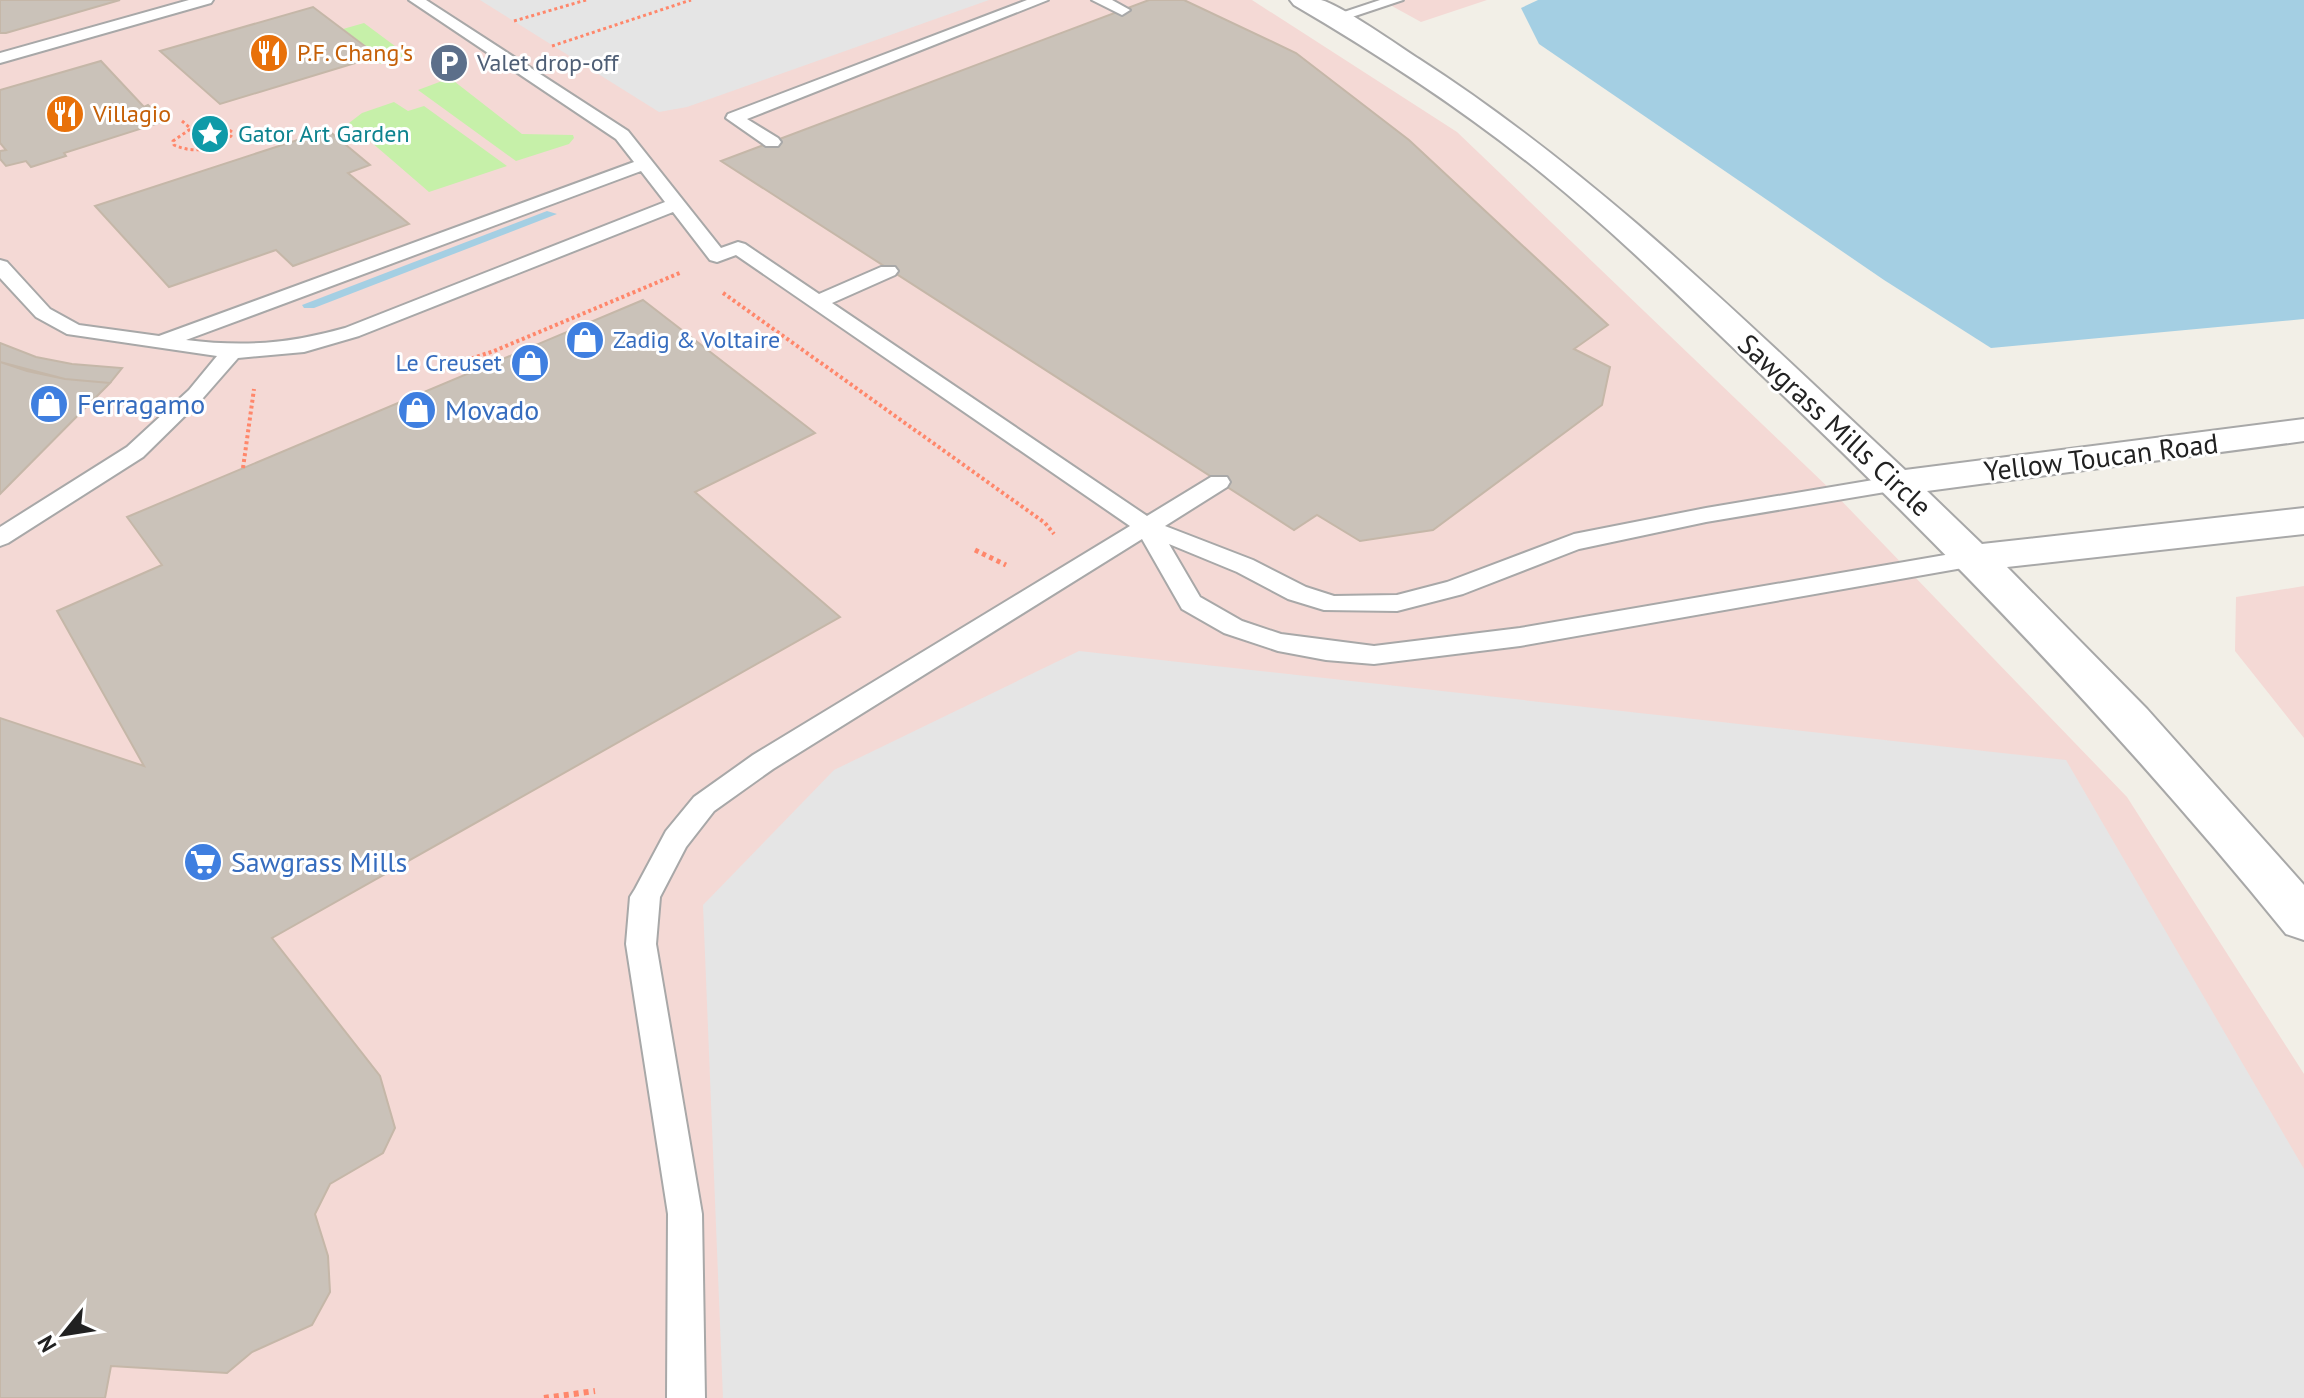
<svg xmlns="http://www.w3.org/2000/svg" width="2304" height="1398" font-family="'PT Sans',sans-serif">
	<rect width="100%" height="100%" fill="#f2efe7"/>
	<!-- commercial -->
	<path fill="#f4d9d5" d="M0 0H1252L1457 132 1833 492 2127 797 2304 1074V1398H0Z
		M1381 0H1487L1421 22Z
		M2304 586V738L2235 651 2236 597Z"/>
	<!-- grass -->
	<path fill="#c6f0a9" d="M364 23 407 55 381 64 371 58 377 55 343 29Z
		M450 78 522 134 573 135 574 138 569 144 516 161 418 90Z
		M394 102 408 111 424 106 507 166 429 192 349 123 362 113Z"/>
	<!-- parking -->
	<path fill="#e5e5e5" d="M480 0H989L687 107 659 112Z
		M1079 651 2066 760 2304 1169V1398H723L703 905 834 770Z"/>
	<!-- water -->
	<path fill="#a4cfe3" d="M1538 0H2304V319L1991 348 1884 280 1539 44 1521 8Z"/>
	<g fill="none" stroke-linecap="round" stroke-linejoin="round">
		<!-- stream -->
		<path fill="#a4cfe3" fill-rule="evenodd" d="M547 211 557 214 314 308H304L302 305Z"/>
	</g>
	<!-- building -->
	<path fill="#cac2b9" stroke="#c5b7a8" stroke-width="2" d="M0 0H120L6 33H0Z
		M1149 0H1184L1296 53 1409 140 1608 325 1574 349 1610 367 1602 405 1433 530 1360 541 1317 515 1294 530 721 161Z
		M313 7 378 56 220 104 160 51Z
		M101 61 144 107 148 105 162 118 158 119 162 122 64 153 66 156 31 167 26 161 6 166 0 159V151L6 150 0 143V90Z
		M328 130 370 165 348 173 409 224 293 266 276 250 169 287 95 206Z
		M643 300 815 433 695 492 840 617 272 938 380 1076 395 1128 383 1153 330 1184 315 1214 328 1256 330 1292 312 1325 252 1352 227 1373 111 1366 105 1398H0V718L144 766 57 611 162 565 127 517Z
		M0 343 36 357 72 364 122 368 110 383 65 379 27 371 0 362Z
		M0 362 65 379 110 383 0 494Z"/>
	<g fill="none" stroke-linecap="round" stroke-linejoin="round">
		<!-- service casing -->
		<g stroke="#a8a8a8" stroke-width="4">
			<path id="service" d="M189 0H213L211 3 0 63V53Z
				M409 0H426L628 131 721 248 738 242 745 244 819 294 881 267H895L898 271 895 275 832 303 1147 516 1211 477H1227L1230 482 1227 487 1165 526 1253 560 1306 587 1334 596 1397 595 1447 582 1574 534 1706 508 1897 476 1905 478 1908 483 1905 488 1897 490 1706 522 1579 549 1463 594 1397 611 1324 610 1288 599 1237 572 1169 544 1200 597 1242 621 1281 634 1374 646 1520 628 1974 550 1982 552 1986 558 1982 564 1974 566 1520 646 1374 664 1326 660 1278 651 1224 633 1182 609 1142 539 773 769 714 811 686 847 660 897 656 944 702 1214 705 1398H667L668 1214 626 944 630 897 635 889 666 831 694 797 753 755 1130 526 736 255 717 262 710 260 673 212 359 336 304 352 238 358 203 398 143 457 8 543 0 546V527L127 447 189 390 217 356 67 334 36 317 0 278V260L7 262 50 309 79 325 159 336 634 162 616 139ZM641 171 665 202 345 328C289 344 243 347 186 340Z
				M1027 0H1048L747 119 778 138 781 142 778 146H766L726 118 728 114Z
				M1092 0H1112L1130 10 1122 15Z
				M1380 0H1403L1334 23 1326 18Z"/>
		</g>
		<!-- minor casing -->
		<g stroke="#a8a8a8" stroke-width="4">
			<path id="minor" d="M1290 0C1300 0 1312 0 1321 0 1341 5 1399 46 1419 59 1599 175 1749 325 1905 470L2304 419V441L1927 491 1982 544 2304 508V534L2007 567 2147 709 2304 885V940L2286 934C2130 742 1965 569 1786 398 1706 323 1629 244 1544 175 1465 111 1381 56 1294 5Z"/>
		</g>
		<!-- path-far3 -->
		<path stroke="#ff876b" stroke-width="3" stroke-dasharray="3 3" stroke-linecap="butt" d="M514 21 586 0
			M552 46 691 0
			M182 121 190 128
			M207 125 224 126 232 132 231 136C214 150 194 154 174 145L173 141 189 130Z"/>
		<!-- path-far2 -->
		<path stroke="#ff876b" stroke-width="4" stroke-dasharray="3 3" stroke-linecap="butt" d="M723 293 1045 523 1054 534
			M443 368 494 351 682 272
			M243 468 254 389"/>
		<!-- path-far1 -->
		<path stroke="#ff876b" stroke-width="5" stroke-dasharray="4 4" stroke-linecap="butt" d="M975 550 1006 565"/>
		<!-- path -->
		<path stroke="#ff876b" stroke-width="6" stroke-dasharray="5 5" stroke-linecap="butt" d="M544 1398 595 1391"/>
		<!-- service -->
		<use href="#service" fill="#fff" fill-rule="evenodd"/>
		<!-- minor -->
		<use href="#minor" fill="#fff" fill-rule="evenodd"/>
	</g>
	<!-- icons -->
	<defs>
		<g id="restaurant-disc" transform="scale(2)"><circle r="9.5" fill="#e8710a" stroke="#fff"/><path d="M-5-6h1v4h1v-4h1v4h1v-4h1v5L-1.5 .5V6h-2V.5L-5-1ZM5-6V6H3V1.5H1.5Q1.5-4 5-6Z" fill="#fff"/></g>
		<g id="parking-disc" transform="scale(2)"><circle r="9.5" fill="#5c6f8a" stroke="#fff"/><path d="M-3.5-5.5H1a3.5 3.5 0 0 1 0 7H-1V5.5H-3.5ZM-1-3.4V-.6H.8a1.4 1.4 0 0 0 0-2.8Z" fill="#fff"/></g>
		<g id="sight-disc" transform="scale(2)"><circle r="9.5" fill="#0f9aa8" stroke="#fff"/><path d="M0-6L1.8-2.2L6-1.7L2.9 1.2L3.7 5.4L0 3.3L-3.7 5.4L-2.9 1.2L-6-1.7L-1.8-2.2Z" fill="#fff"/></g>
		<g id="shop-disc" transform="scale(2)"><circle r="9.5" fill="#3f7fe0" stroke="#fff"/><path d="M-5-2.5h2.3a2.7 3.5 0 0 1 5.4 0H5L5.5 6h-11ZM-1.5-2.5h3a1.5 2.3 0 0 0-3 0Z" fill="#fff"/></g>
		<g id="supermarket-disc" transform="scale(2)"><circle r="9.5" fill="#3f7fe0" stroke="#fff"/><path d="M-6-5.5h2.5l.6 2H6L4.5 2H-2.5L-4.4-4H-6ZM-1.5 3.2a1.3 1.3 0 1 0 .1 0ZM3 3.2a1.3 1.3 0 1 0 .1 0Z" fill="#fff"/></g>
	</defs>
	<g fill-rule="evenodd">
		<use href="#restaurant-disc" x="269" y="53"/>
		<use href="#parking-disc" x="449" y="63"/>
		<use href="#restaurant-disc" x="65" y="114"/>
		<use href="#sight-disc" x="210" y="134"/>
		<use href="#shop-disc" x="585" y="340"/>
		<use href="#shop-disc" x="530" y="363"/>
		<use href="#shop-disc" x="49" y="404"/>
		<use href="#shop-disc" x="417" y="410"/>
		<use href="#supermarket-disc" x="203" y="862"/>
	</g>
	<g text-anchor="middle" stroke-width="6" stroke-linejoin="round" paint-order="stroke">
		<!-- far-food labels -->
		<g font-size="24" fill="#c56008" stroke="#fff" text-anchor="start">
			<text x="297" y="61">P.F. Chang's</text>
			<text x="93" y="122">Villagio</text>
		</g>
		<!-- far-service labels -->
		<g font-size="24" fill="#4e5e75" stroke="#fff" text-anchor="start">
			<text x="477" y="71">Valet drop-off</text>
		</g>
		<!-- far-culture labels -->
		<g font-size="24" fill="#0d838f" stroke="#fff" text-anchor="start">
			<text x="238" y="142">Gator Art Garden</text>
		</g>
		<!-- far-shop labels -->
		<g font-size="24" fill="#366cbe" stroke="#fff" text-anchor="start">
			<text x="613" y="348">Zadig &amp; Voltaire</text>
			<text x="502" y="371" text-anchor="end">Le Creuset</text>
		</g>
		<!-- shop labels -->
		<g font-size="28" fill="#366cbe" stroke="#fff" text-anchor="start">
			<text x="77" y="414">Ferragamo</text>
			<text x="445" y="420">Movado</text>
			<text x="231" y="872">Sawgrass Mills</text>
		</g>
		<!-- street labels -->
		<g font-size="28" fill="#212121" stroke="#fff">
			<text transform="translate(1835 425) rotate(43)" y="10">Sawgrass Mills Circle</text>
			<text transform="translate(2101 457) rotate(-7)" y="10">Yellow Toucan Road</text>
		</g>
	</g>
	<!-- north arrow -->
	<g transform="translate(64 1334) rotate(240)" stroke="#ffffff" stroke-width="6" paint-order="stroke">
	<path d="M0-6L14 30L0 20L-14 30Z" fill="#212121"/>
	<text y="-12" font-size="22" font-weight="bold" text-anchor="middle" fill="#212121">N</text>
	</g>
</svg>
